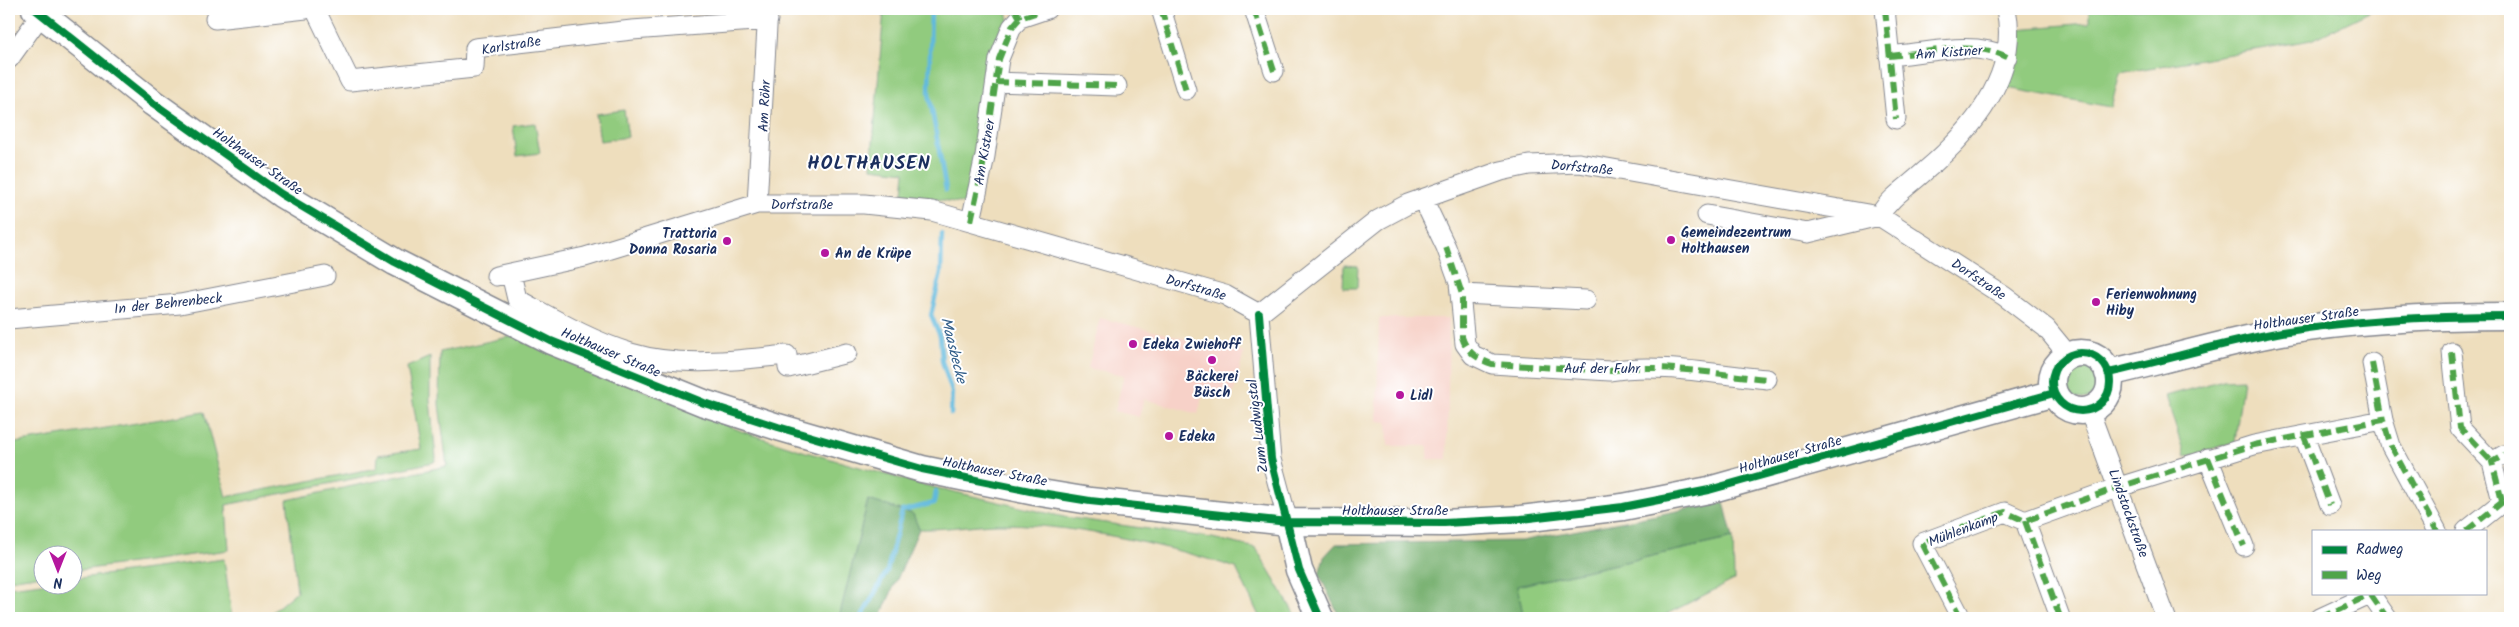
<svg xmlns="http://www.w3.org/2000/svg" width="2519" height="627" font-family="Kalam,sans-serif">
	<rect width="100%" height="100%" fill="#fff"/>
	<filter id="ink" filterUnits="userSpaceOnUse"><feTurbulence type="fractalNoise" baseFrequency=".02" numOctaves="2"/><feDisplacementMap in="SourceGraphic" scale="10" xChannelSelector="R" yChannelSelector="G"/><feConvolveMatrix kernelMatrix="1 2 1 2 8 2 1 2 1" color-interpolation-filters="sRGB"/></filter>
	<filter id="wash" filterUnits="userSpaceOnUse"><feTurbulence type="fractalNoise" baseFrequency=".0096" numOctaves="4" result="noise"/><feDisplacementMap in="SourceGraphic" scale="20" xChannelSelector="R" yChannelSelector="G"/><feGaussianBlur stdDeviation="1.12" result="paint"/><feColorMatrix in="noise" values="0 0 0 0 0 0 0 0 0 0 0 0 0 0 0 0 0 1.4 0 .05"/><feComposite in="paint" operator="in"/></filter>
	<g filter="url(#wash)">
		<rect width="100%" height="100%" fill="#eedebd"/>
		<!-- built -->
		<path fill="#f7d1c8" d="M1100 318 1244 353 1232 398 1204 391 1198 414 1144 399 1139 417 1115 411 1124 375 1088 368Z
			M1379 318H1449L1447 459H1428V446H1388L1387 422 1377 421Z"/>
		<!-- green -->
		<path fill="#91cb7e" stroke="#567d6e" d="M884 9H1006L1009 19 978 156 965 204 903 193 905 172 871 168Z
			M2089 9H2375L2312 40 2120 73 2111 107 2007 88 2016 29 2089 23Z
			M624 110 628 137 600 141 596 114Z
			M535 123 540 153 517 156 513 126Z
			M1344 265 1358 266 1357 288H1343Z
			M513 336 741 431 806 452 920 484 1064 517 1212 538 1256 548 1297 618H1260L1236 568C1168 545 1078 526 1007 524 978 523 948 530 919 529L912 514 868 500 839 618H265L297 591 287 500 447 466 439 404 440 352Z
			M430 357V400L436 458 434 462 226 505 229 550 73 571 72 554H42V575L9 580V444L204 412 226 497 377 468 378 455 421 449 407 367Z
			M2066 383a16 16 0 1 1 32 0a16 16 0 1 1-32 0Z
			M2243 379 2235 442 2185 457 2166 396 2223 380Z
			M1733 538 1734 580 1659 618H1524L1516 586Z
			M224 559 232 618H9V587L42 583 72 584 73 579Z"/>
		<!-- forest -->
		<path fill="#74af6d" stroke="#486f66" d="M868 500 913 514 919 529 880 618H839Z
			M1724 502 1733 538 1517 586 1524 618H1340L1319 574 1324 557 1336 544 1521 541Z"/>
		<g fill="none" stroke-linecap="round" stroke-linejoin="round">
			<!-- stream -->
			<path stroke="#60b9dd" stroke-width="4.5" d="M931 9 929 93 946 190
				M942 234 941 273 931 315 940 336 942 361 952 392 951 414
				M861 618 887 571 902 511 934 503 936 491"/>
		</g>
	</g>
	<g filter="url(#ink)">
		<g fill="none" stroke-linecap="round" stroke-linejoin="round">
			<!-- street casing -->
			<g stroke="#84868e" stroke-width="21">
				<path id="street" d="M315 9 350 81 474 68 475 48 632 30 768 20
					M1161 9 1186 90
					M1254 9 1274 71
					M1885 9 1896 119
					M215 19 306 9
					M1889 56C1926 53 1974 40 2007 57
					M9 59 45 9
					M996 82 1117 86
					M1423 199 1446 247 1459 283 1465 344 1473 355 1492 364 1610 371C1656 362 1720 375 1767 379
					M757 204 768 9
					M1707 215 1808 233 1879 216C1890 197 1909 186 1925 171 1972 131 2020 74 2006 9
					M971 221 985 156 999 59 1012 27 1020 18 1047 9
					M511 274 517 299C554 319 591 341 631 353 681 368 736 360 787 355L788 368 847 353
					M496 276 585 257 757 204H864L932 211 1225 295 1259 314
					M1462 294 1586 300
					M1259 314 1378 220 1408 204 1501 171 1529 165 1579 163 1879 216 2004 296 2046 328 2069 356
					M1259 314 1271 459 1288 522
					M9 319 180 304 325 276
					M2452 352 2460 428 2492 462
					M2372 363 2383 420
					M2089 410 2166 618
					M2304 436 2330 505
					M2208 458 2244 546
					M2502 501 2492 462 2504 455H2510
					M2025 521 2060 617
					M2466 531 2510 496
					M2371 595 2387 618
					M1961 618 1922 543 2005 512 2025 521 2119 487 2254 445 2383 420 2391 446 2437 531
					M2320 618 2374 593"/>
			</g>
			<!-- secondary casing -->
			<g stroke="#84868e" stroke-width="29">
				<path id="secondary" d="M35 9 153 103 281 194 395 262 551 341 704 403 778 427 922 469 1035 492 1090 501 1288 522 1444 523 1521 519 1623 507 1709 490 2054 393
					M2052 382a29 29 0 1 1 58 0a29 29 0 1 1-58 0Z
					M2108 373C2167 360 2224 342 2282 332 2357 319 2434 316 2510 316
					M1288 522 1299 570 1320 618"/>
			</g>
			<!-- street -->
			<use href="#street" stroke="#fff" stroke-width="19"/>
			<!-- secondary -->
			<use href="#secondary" stroke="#fff" stroke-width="26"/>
			<!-- quiet -->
			<path stroke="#4fa44a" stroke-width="6" stroke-dasharray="12 6" stroke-linecap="butt" d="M1015 9 1020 18
				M1161 9 1186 90
				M1254 9 1274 71
				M1885 9 1896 119
				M1889 56C1926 53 1974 40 2007 57
				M996 82 1117 86
				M971 221 985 156 999 59 1012 27 1020 18 1047 9
				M1446 247 1462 294V337C1467 353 1478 359 1492 364L1610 371C1656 362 1720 375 1767 379
				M2452 352 2460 428 2492 462
				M2372 363 2383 420
				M2304 436 2330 505
				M2208 458 2244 546
				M2502 501 2492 462 2504 455H2510
				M2025 521 2060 617
				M2466 531 2510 496
				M2371 595 2387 618
				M1961 618 1922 543 2005 512 2025 521 2119 487 2254 445 2383 420 2391 446 2437 531
				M2320 618 2374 593"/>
			<!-- cycleway casing -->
			<g stroke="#fff" stroke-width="11">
				<path id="cycleway" d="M35 9 153 103 281 194 395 262 551 341 704 403 778 427 922 469 1035 492 1090 501 1288 522 1444 523 1521 519 1623 507 1709 490 2054 393
					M1259 314 1271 459 1299 570 1320 618
					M2052 382a29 29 0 1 1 58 0a29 29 0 1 1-58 0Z
					M2108 373C2167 360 2224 342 2282 332 2357 319 2434 316 2510 316"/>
			</g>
			<!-- cycleway -->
			<use href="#cycleway" stroke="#00873e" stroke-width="8"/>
		</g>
	</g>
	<!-- markers -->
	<g fill="#b5179e" stroke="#fff" stroke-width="2">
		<circle cx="1671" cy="240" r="5"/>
		<circle cx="727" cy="241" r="5"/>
		<circle cx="825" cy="253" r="5"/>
		<circle cx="2096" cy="302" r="5"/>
		<circle cx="1133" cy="344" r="5"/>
		<circle cx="1212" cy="360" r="5"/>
		<circle cx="1400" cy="395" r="5"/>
		<circle cx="1169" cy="436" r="5"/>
	</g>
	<g text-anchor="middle" stroke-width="4" stroke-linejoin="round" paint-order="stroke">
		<!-- street labels -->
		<g font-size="14" fill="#1b2f5e" stroke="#fff">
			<text transform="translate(511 45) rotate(-9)" y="5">Karlstraße</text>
			<text transform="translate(1949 52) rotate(-4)" y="5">Am Kistner</text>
			<text transform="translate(764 106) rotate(-87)" y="5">Am Röhr</text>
			<text transform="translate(984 152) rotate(-80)" y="5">Am Kistner</text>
			<text transform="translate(258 161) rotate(35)" y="5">Holthauser Straße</text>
			<text transform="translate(1582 167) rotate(5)" y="5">Dorfstraße</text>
			<text x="802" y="209">Dorfstraße</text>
			<text transform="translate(1979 279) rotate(34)" y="5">Dorfstraße</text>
			<text transform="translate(1196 287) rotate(16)" y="5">Dorfstraße</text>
			<text transform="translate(168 303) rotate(-6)" y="5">In der Behrenbeck</text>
			<text transform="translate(2306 318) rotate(-8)" y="5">Holthauser Straße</text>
			<text transform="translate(611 352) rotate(23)" y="5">Holthauser Straße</text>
			<text x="1602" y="373">Auf der Fuhr</text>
			<text transform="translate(1257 426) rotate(-97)" y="5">Zum Ludwigstal</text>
			<text transform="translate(1790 454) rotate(-16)" y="5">Holthauser Straße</text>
			<text transform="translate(995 471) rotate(11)" y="5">Holthauser Straße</text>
			<text x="1395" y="515">Holthauser Straße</text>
			<text transform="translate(2129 513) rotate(70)" y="5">Lindstockstraße</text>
			<text transform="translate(1963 529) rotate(-21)" y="5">Mühlenkamp</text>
		</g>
		<!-- poi labels -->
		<g font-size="14" font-weight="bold" fill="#1b2f5e" stroke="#fff" text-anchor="start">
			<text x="1681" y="237">Gemeindezentrum<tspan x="1681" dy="16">Holthausen</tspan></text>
			<text x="717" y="238" text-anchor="end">Trattoria<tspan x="717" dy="16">Donna Rosaria</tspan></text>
			<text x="835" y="258">An de Krüpe</text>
			<text x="2106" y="299">Ferienwohnung<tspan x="2106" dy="16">Hiby</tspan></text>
			<text x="1143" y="349">Edeka Zwiehoff</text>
			<text x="1212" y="381" text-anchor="middle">Bäckerei<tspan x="1212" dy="16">Büsch</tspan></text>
			<text x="1410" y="400">Lidl</text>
			<text x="1179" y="441">Edeka</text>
		</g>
		<!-- water labels -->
		<g font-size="15" font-style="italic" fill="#335f8a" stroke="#fff">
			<text transform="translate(954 350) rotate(76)" y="5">Maasbecke</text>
		</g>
		<!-- district labels -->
		<g font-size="19" font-weight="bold" letter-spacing="1" fill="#1b2f5e" stroke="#fff">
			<text x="869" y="169">HOLTHAUSEN</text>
		</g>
	</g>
	<!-- margin -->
	<rect width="2519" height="627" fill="none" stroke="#fff" stroke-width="30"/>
	<!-- legend -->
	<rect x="2312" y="530" width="175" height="65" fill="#ffffff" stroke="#a4acbf"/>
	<rect x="2322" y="546" width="25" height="8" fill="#00873e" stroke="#a4acbf"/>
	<text x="2356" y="554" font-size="15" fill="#1b2f5e">Radweg</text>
	<rect x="2322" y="571" width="25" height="8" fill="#4fa44a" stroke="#a4acbf"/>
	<text x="2356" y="580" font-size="15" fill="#1b2f5e">Weg</text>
	<!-- north arrow -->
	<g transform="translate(58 570) rotate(180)"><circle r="24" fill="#ffffff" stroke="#a4acbf"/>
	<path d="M0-4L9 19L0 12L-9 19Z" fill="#b5179e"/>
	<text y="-8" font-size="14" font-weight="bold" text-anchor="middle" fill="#1b2f5e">N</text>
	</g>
</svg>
